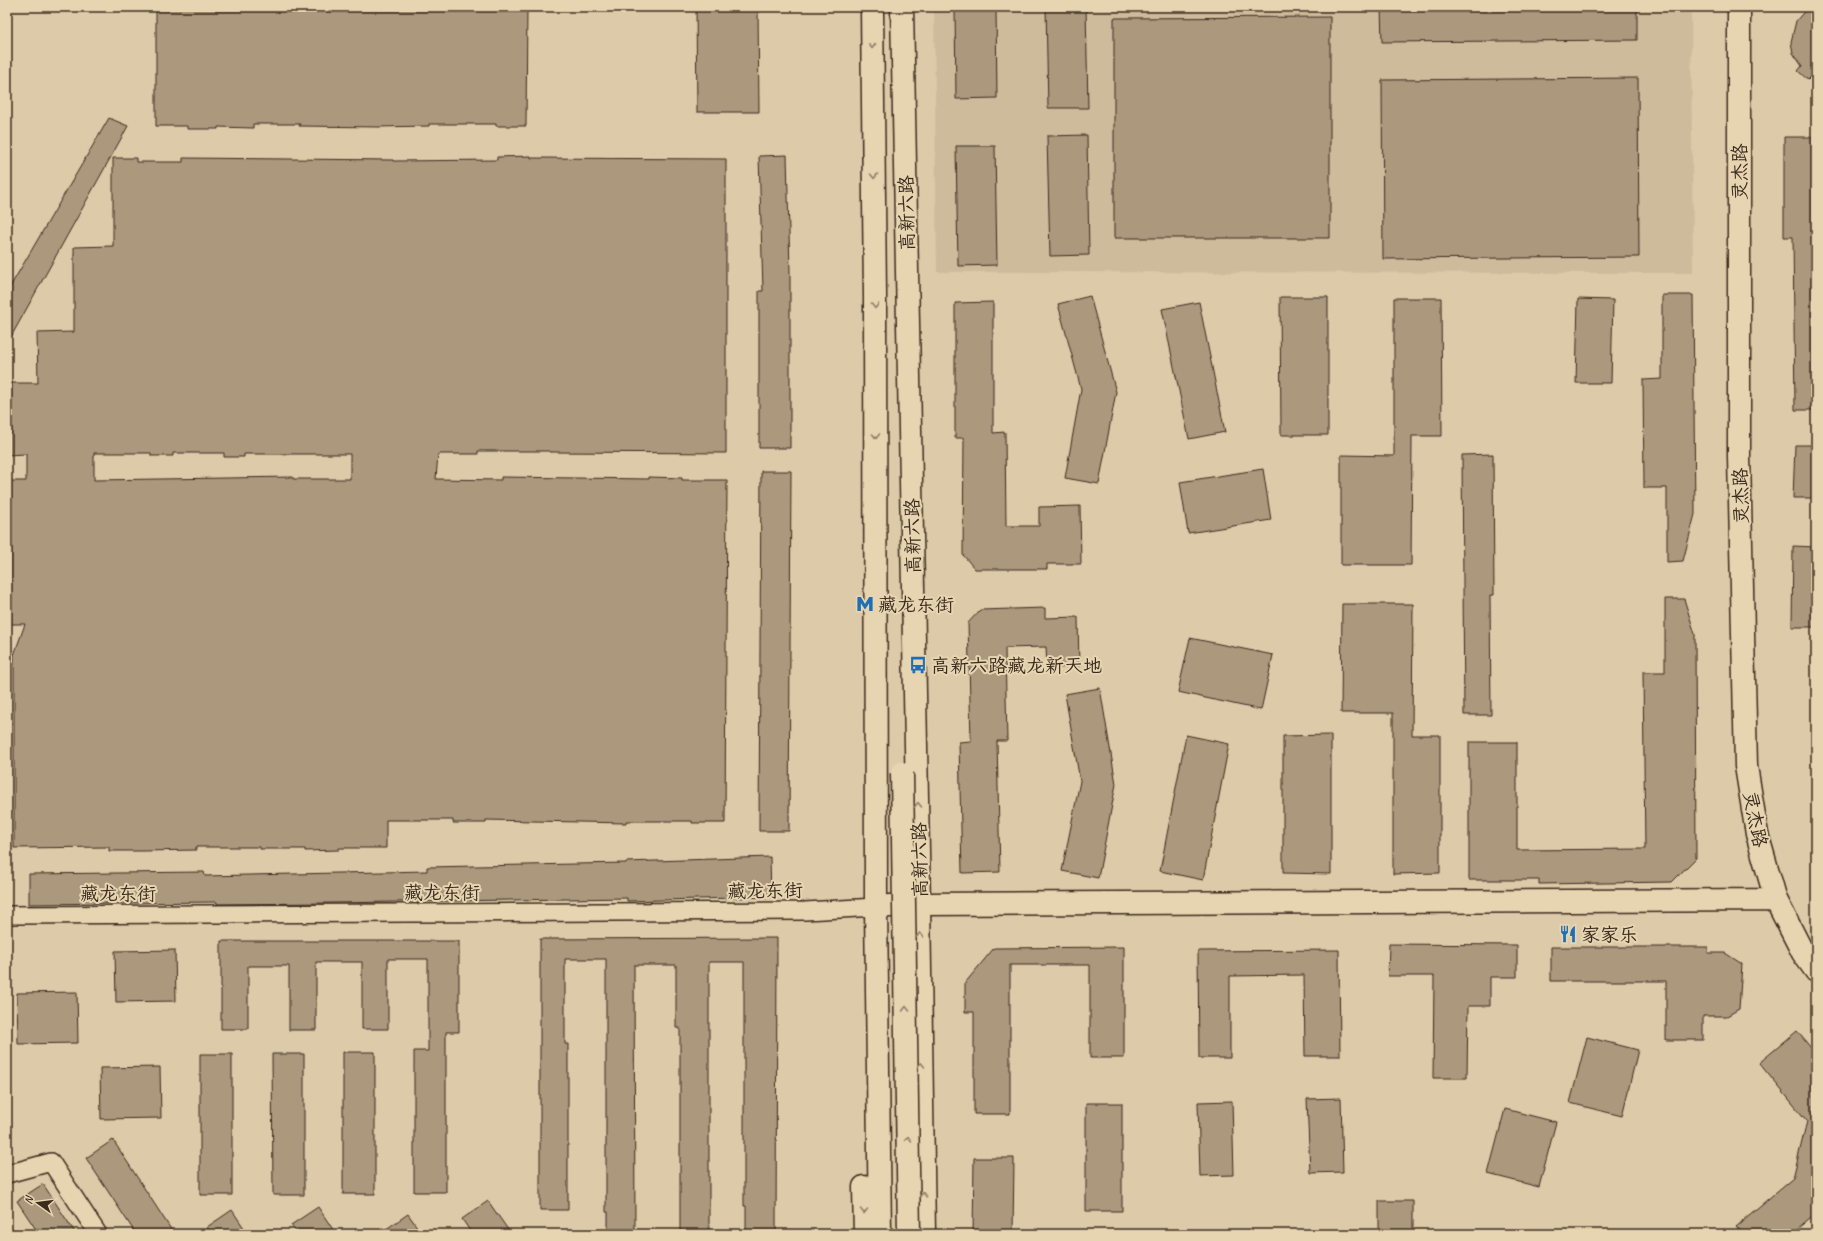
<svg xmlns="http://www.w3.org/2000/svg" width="1823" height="1241" font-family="Caveat,'LXGW WenKai TC',sans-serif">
	<rect width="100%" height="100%" fill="#ddcaa8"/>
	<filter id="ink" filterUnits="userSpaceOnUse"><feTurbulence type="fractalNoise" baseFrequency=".025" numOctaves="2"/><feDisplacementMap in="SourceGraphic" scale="8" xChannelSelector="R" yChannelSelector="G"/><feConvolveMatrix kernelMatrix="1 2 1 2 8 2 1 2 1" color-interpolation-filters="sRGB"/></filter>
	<g filter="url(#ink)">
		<!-- built -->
		<path fill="#cebb9b" d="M934 7H1691L1693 273 937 272Z"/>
		<!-- building -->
		<path fill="#ab987d" stroke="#3b2a1e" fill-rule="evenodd" d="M156 7H527L526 126H496V124H429V126L378 127 299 126 300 124H253V128L218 127V129H187V126H156Z
			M696 7H758L759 112H697Z
			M955 7H996L997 98 956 99Z
			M1046 7H1086L1088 108H1048Z
			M1381 7H1637V40L1382 42Z
			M1808 7H1816V72L1808 80 1798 71 1802 66 1793 53 1791 42 1796 21Z
			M1330 17V238H1114V18Z
			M1638 78 1639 257 1383 259 1382 80Z
			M109 118 128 126 7 344V292Z
			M1087 135 1089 255 1050 256 1047 136Z
			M1784 137H1816V410H1795L1793 237H1784Z
			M956 146H995L997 265 958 266Z
			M787 155 790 271V448H759V291H763L759 156Z
			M531 156V158L726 159V453L550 452V451H478V454H438L436 479 501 480V477L649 479V477L682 478V480H727L725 823H692V821H626V823L486 820V823H453V820H386V848H339V850L305 851V849H260V847H196V850L143 851H109V847L14 848V655L25 624H7V481H26V454L7 455V383H38L37 333 74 332V247L113 246V158H136V162H183V158L393 160V161L497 160V157ZM94 453H151V456H173V453H224V457H244V454H350V479H293V477L94 480Z
			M1662 295H1693L1695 514 1683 561 1667 562V488H1644L1643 380 1662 379Z
			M1090 296 1116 392 1099 484 1065 478 1081 389 1058 304Z
			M1280 297H1328V435H1281Z
			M1394 298H1441L1442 436H1412L1411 565H1341V455L1394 456Z
			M1578 299 1613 300 1611 383H1576Z
			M993 302V433L1005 432 1006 526H1039V507L1080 506 1081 564H1047V569H975L963 555 964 438H955V303Z
			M1199 302 1225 432 1189 439 1162 309Z
			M1795 445H1816L1815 498H1793Z
			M1493 454 1494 595H1490L1491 715H1464L1462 455Z
			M1263 469 1271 520 1188 533 1180 482Z
			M761 471H791L789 831H759Z
			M1793 546 1816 547V627H1792Z
			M1665 599H1684L1695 634 1696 858 1672 882 1539 884V880H1469V742H1517V850L1645 849 1643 672H1665Z
			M1342 604H1413L1412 735H1440V873L1393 874V713H1341Z
			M1045 608V618L1078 617 1079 667 1047 668 1046 647 1005 648 1007 741H997L1000 872 962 873 959 742 971 741 968 623 980 610Z
			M1190 638 1273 655 1261 710 1178 692Z
			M1100 688 1116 784 1098 878 1062 871 1080 781 1065 694Z
			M1186 735 1229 744 1203 880 1160 871Z
			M1331 735V874L1283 873V736Z
			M770 857 771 897 627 901V898L335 903 217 904V902L29 904V874L204 872 205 876 427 871V867L626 863V862Z
			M777 938 776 1234H746V1206H744V962H709V1234H680V1028H676V965H634L635 1234H608V1212H606V959H565V1044H568V1210H540V939Z
			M221 941H459V1032H446V1192H414V1051H428V959H388V1029H362V962H316V1030H289V966H248V1029H221Z
			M1389 944 1517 945V977H1490V1006H1468L1467 1078H1433L1434 976H1388Z
			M1124 947V1058H1090V965H1010V1114H974V1012H965V983L994 948Z
			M1551 947H1708V953H1725L1742 964 1739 1009 1727 1016H1703V1040H1666V981H1551Z
			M175 950 176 1001 116 1002 115 951Z
			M1339 950 1340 1056H1305L1304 975 1230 976V1058H1199L1198 951Z
			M77 992 78 1043 18 1044 17 993Z
			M1797 1031 1816 1054V1213L1791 1234H1743L1736 1226 1793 1178 1807 1121 1759 1063Z
			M1587 1037 1638 1050 1622 1116 1570 1103Z
			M343 1052H375V1194H343Z
			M200 1054H232V1195H200Z
			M272 1054H304V1195H273Z
			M160 1067 161 1118 101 1119 100 1068Z
			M1341 1098 1343 1172 1310 1173 1307 1099Z
			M1232 1101 1234 1175 1200 1176 1198 1102Z
			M1086 1103H1122V1211H1086Z
			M1505 1109 1556 1122 1539 1187 1488 1174Z
			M113 1140 174 1234H136L86 1158Z
			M974 1158H1014L1013 1234H973Z
			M43 1184 76 1234H39L17 1201Z
			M488 1201 511 1234H472L462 1219Z
			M1379 1201H1413V1234H1379Z
			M318 1207 336 1234H298L291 1225Z
			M232 1210 248 1234H211L207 1227Z
			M408 1214 422 1234H379Z"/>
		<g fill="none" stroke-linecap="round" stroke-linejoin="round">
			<!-- street casing -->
			<g stroke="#3b2a1e" stroke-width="20">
				<path id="street" d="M7 915 805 911 876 907
					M7 1174 51 1162 98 1234"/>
			</g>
			<!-- secondary casing -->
			<g stroke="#3b2a1e" stroke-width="25">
				<path id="secondary" d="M1739 7V456L1746 766 1757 834 1776 900 1803 953 1816 971
					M876 907 919 904 1776 900"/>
			</g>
			<!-- primary casing -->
			<g stroke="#3b2a1e" stroke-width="25">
				<path id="primary" d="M872 7 875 295 876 907 880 1234
					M902 7 919 904 924 1234"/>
			</g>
			<!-- highway casing -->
			<g stroke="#3b2a1e" stroke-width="25">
				<path id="highway" d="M864 1187 865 1234"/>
			</g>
			<!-- street -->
			<use href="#street" stroke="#e7d4b1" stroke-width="17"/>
			<!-- secondary -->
			<use href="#secondary" stroke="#e7d4b1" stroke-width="22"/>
			<!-- primary -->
			<use href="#primary" stroke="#e7d4b1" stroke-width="22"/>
			<!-- highway -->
			<use href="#highway" stroke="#e7d4b1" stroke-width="22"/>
			<!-- highway-bridge casing -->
			<g stroke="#3b2a1e" stroke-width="25" stroke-linecap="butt">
				<path id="highway-bridge" d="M902 773 909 1234"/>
			</g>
			<!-- highway-bridge -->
			<use href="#highway-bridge" stroke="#e7d4b1" stroke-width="22"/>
		</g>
		<!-- one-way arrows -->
		<defs><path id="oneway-chevron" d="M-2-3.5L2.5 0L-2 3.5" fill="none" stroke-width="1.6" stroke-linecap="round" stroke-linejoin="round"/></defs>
		<g stroke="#917f68">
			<use href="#oneway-chevron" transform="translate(872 46) rotate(89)"/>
			<use href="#oneway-chevron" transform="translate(874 176) rotate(89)"/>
			<use href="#oneway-chevron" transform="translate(875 306) rotate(90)"/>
			<use href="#oneway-chevron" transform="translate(876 436) rotate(90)"/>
			<use href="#oneway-chevron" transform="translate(918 805) rotate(-91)"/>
			<use href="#oneway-chevron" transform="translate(920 935) rotate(-91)"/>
			<use href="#oneway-chevron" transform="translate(906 1009) rotate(-91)"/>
			<use href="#oneway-chevron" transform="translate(921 1065) rotate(-91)"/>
			<use href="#oneway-chevron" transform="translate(908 1139) rotate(-91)"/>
			<use href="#oneway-chevron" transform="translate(923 1195) rotate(-91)"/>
			<use href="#oneway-chevron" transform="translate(864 1211) rotate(90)"/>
		</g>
	</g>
	<!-- icons -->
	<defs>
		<g id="metro-bare" transform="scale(1.38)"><path d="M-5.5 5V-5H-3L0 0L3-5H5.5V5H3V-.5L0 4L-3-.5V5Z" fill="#1f6fb2" stroke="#e7d4b1" stroke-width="2.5" paint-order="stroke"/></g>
		<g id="bus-bare" transform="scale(1.38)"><path d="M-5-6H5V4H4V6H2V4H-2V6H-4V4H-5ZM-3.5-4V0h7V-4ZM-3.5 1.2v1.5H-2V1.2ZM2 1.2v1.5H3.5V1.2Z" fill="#1f6fb2" stroke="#e7d4b1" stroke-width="2.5" paint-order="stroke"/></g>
		<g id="restaurant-bare" transform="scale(1.38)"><path d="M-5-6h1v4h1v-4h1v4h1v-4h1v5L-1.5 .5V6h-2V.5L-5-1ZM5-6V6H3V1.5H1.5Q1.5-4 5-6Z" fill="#1f6fb2" stroke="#e7d4b1" stroke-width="2.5" paint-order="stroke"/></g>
	</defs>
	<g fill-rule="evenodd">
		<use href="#metro-bare" x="865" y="604"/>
		<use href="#bus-bare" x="918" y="665"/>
		<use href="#restaurant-bare" x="1568" y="934"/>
	</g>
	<g text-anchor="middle" stroke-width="4" stroke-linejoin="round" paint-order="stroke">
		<!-- street labels -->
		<g font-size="19" fill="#3b2a1e" stroke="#e7d4b1">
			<text transform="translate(1739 172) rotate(-90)" y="7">灵杰路</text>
			<text transform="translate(906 213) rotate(-91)" y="7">高新六路</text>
			<text transform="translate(1740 496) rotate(-91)" y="7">灵杰路</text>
			<text transform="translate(912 536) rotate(-91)" y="7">高新六路</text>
			<text transform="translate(1756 819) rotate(79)" y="7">灵杰路</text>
			<text transform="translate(919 860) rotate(-91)" y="7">高新六路</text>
			<text transform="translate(765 890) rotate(-1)" y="7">藏龙东街</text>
			<text x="442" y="899">藏龙东街</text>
			<text x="118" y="900">藏龙东街</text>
		</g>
		<!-- poi labels -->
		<g font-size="19" fill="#3b2a1e" stroke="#e7d4b1" text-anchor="start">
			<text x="878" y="611">藏龙东街</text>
			<text x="931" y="672">高新六路藏龙新天地</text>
			<text x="1581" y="941">家家乐</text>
		</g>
	</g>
	<!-- margin -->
	<rect width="1823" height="1241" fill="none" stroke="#e7d4b1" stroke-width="24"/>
	<rect x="12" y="12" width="1799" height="1217" fill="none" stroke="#3b2a1e" stroke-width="1.5" filter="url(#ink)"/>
	<!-- north arrow -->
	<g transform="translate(38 1203) rotate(284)" stroke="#e7d4b1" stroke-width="3" paint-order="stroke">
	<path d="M0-3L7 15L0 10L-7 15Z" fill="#3b2a1e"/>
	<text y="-6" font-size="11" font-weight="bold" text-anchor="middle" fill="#3b2a1e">N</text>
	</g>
</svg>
